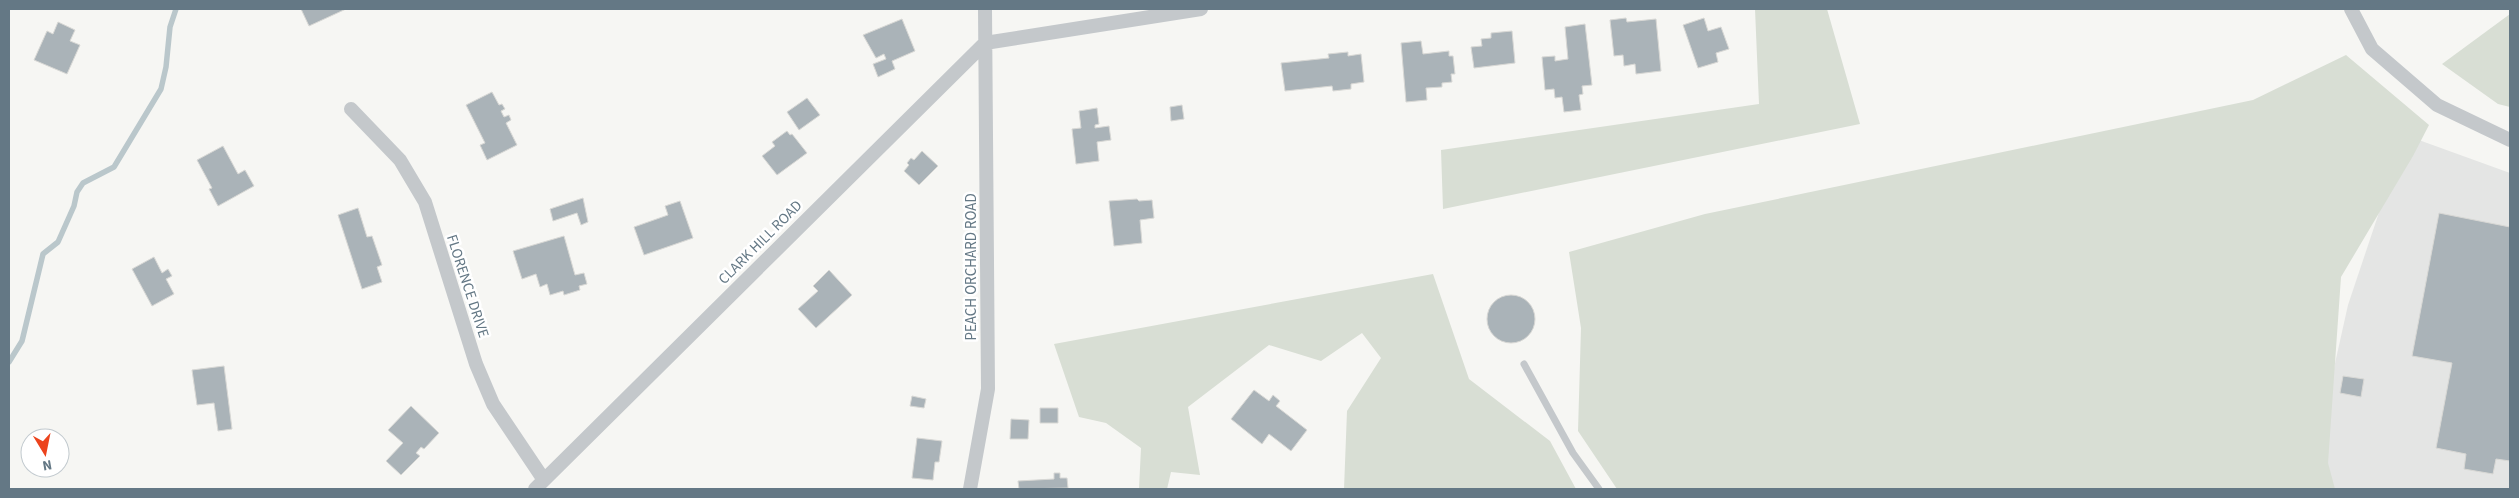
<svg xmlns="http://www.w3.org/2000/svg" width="2519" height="498" font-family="'Source Sans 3',sans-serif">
	<rect width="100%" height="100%" fill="#f6f6f3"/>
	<!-- built -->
	<path fill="#e4e5e4" d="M2405 135 2510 173V489H2307L2348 305Z"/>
	<!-- green -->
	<path fill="#d8ded4" d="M1755 9H1827L1860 124 1443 209 1441 150 1759 104Z
		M2510 14V107L2498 104 2442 64Z
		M2346 55 2429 125 2413 156 2341 277 2328 463 2335 489H1617L1578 431 1581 328 1569 252 1705 214 2253 100Z
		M1433 274 1469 379 1550 441 1576 489H1344L1347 411 1381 358 1362 333 1321 361 1269 345 1188 407 1200 475 1171 472 1167 489H1139L1141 448 1106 423 1079 417 1054 344Z"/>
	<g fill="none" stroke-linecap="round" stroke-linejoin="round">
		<!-- stream -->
		<path stroke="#bac7cb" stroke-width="5.5" d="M9 362 22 341 43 254 58 242 74 206 77 192 83 183 114 167 161 89 166 67 170 27 176 9"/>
	</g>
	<!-- building -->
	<path fill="#aab3b8" stroke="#d8d8d5" d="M301 9H346L309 26Z
		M1626 18 1627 22 1656 19 1661 71 1636 74 1635 64 1624 66 1623 55 1614 56 1610 20Z
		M1704 18 1708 31 1721 27 1729 49 1716 53 1718 62 1698 68 1683 25Z
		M902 19 915 51 892 61 895 69 878 77 873 64 886 59 884 54 876 58 863 35Z
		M58 22 75 30 70 41 80 45 67 74 34 60 47 31 53 34Z
		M1585 24 1592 85 1582 86 1583 94 1579 95 1581 110 1564 112 1562 97 1555 98 1554 89 1545 90 1542 57 1555 56V61L1568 59 1565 27Z
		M1512 31 1515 63 1474 68 1471 47 1482 46 1481 39 1491 38V33Z
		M1421 41 1423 54 1449 51V56H1453L1455 74H1451L1452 82 1442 83V87L1426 88 1427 100 1406 102 1401 43Z
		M1348 52V56L1361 54 1364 82 1351 84V89L1333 91 1332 86 1285 91 1281 63 1329 58 1328 54Z
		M492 92 499 105 502 104 505 109 501 111 504 117 509 115 511 120 506 123 517 145 487 160 480 145 485 143 466 105Z
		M807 98 820 115 799 130 787 112Z
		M1182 105 1184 119 1171 121 1170 107Z
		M1097 108 1099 124 1095 125V128L1109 126 1111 140 1097 142 1099 161 1076 164 1072 129 1081 128 1079 111Z
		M787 131 790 135 792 134 807 153 777 175 762 156 775 146 772 142Z
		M223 146 238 174 245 170 254 186 218 206 209 189 212 188 197 160Z
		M922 151 938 166 919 185 904 171 909 165 907 163 911 158 914 160Z
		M583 198 588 222 581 225 577 213 553 221 550 209Z
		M1137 199 1139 201 1152 200 1154 218 1140 220 1142 243 1114 246 1109 201Z
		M680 201 693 238 644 255 634 227 668 215 665 206Z
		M358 208 367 237 372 236 382 265 377 267 382 282 362 289 338 215Z
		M2439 213 2510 227V461L2496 459 2493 474 2464 469 2466 454 2436 448 2452 363 2412 356Z
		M564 236 575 275 584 273 587 284 579 286 580 290 564 295 563 291 550 295 547 284 540 287 536 274 522 279 513 251Z
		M154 257 162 273 168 269 172 276 166 279 174 294 152 306 132 269Z
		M829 270 852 295 816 328 798 309 818 291 813 286Z
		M1487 319a24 24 0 1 1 48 0a24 24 0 1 1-48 0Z
		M224 366 232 429 218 431 214 403 197 405 192 370Z
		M2343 376 2364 379 2361 397 2340 393Z
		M1254 390 1269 401 1273 395 1280 401 1276 406 1307 430 1291 451 1269 434 1262 444 1231 419Z
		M912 396 926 399 924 408 910 406Z
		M411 406 439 433 424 449 421 447 416 453 420 456 401 475 386 461 403 443 388 430Z
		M1040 408H1058V423H1040Z
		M1011 419 1029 420 1028 439H1010Z
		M917 438 942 441 939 462H935L933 480 912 478Z
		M1054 473H1060V478H1067L1068 488 1019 489 1018 481 1054 479Z"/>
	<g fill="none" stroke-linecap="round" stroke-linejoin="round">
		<!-- lane -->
		<path stroke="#c4c8cb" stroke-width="7" d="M1524 364 1573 453 1599 489"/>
		<!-- street -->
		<path stroke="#c4c8cb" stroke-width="14" d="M2351 9 2372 49 2437 105 2510 140
			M985 43 1201 9
			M351 109 400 160 425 202 476 364 493 404 544 480
			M535 489 985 43
			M970 489 988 389 985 9"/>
	</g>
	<g text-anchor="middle" stroke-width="5" stroke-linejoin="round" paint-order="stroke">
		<!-- street labels -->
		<g font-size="15" fill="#647885" stroke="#fff">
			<text transform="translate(760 242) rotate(-45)" y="5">CLARK HILL ROAD</text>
			<text transform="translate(971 267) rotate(-90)" y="5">PEACH ORCHARD ROAD</text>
			<text transform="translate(468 286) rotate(72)" y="5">FLORENCE DRIVE</text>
		</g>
	</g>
	<!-- border -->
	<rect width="2519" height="498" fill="none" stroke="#647885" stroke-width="20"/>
	<!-- north arrow -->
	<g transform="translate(45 453) rotate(170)"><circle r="24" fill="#ffffff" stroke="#c1c9ce"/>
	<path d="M0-4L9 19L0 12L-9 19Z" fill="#ec431d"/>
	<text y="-8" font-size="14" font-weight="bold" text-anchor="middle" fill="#647885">N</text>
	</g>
</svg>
